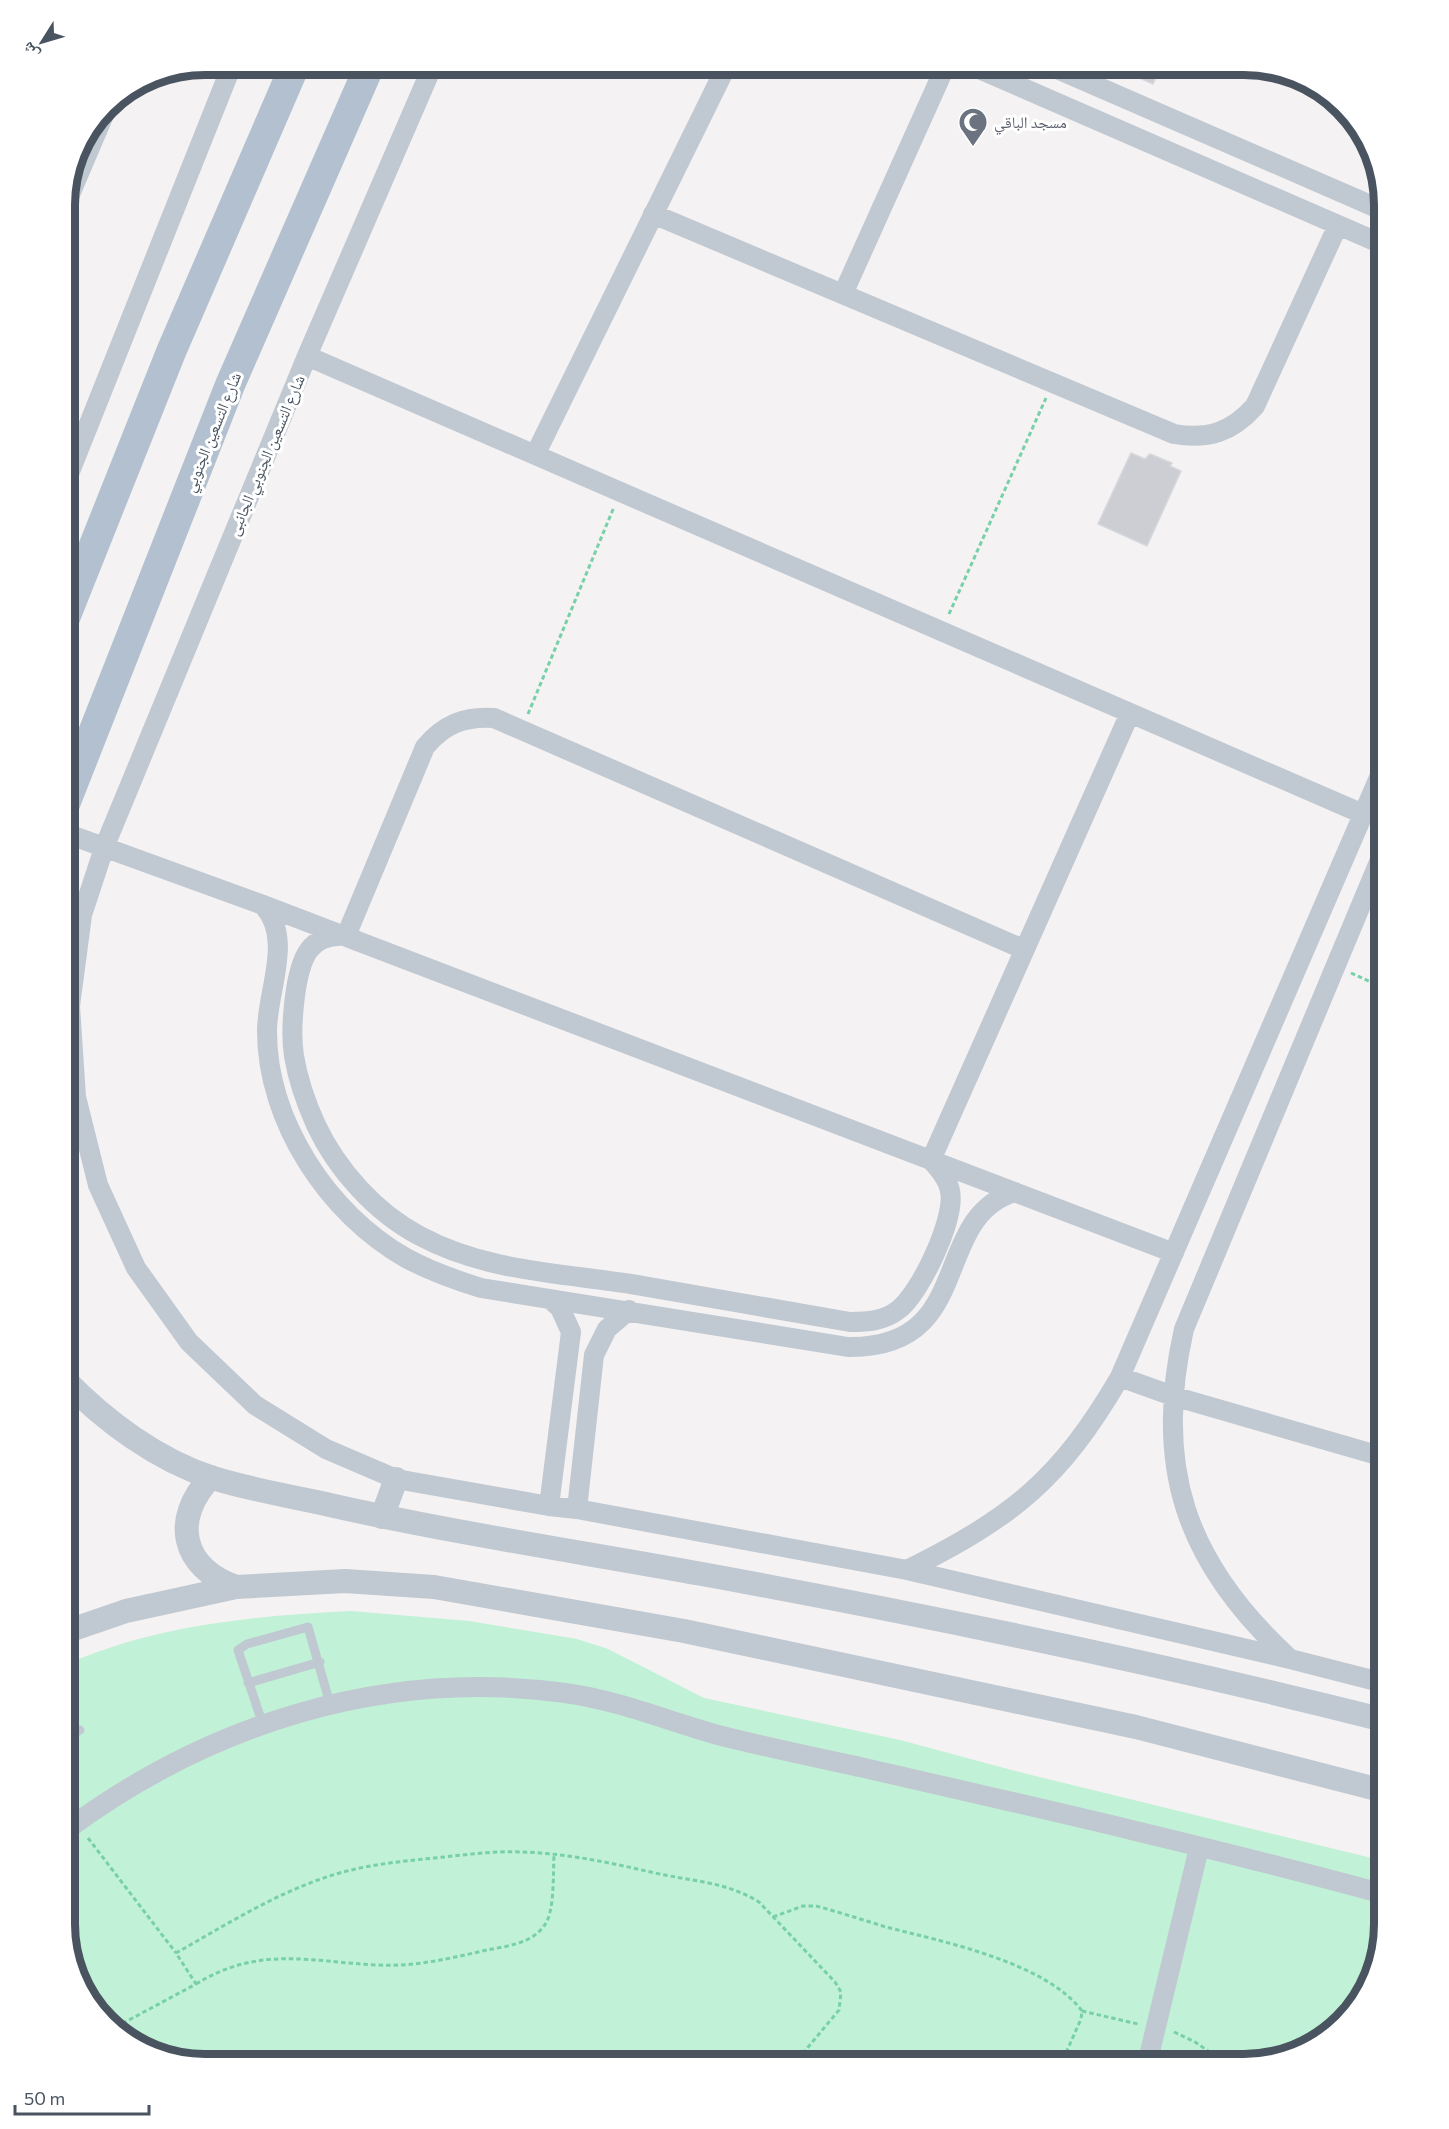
<svg xmlns="http://www.w3.org/2000/svg" width="1449" height="2129" font-family="Commissioner,'Noto Naskh Arabic',sans-serif">
	<rect width="100%" height="100%" fill="#f4f2f2"/>
	<!-- green -->
	<path fill="#c1f1d6" d="M351 1611 469 1621 577 1639 608 1649 704 1698 900 1740 1023 1773 1384 1861V1924L1366 1995 1314 2046 1244 2064H196L134 2046 83 1994 65 1924V1665C155 1625 253 1616 351 1611Z"/>
	<!-- building -->
	<path fill="#ccced4" stroke="#d6d8dd" stroke-width="1.5" d="M1110 65H1161L1153 84Z
		M1131 453 1145 459 1150 454 1172 463 1170 466 1181 471 1147 546 1098 524Z"/>
	<g fill="none" stroke-linecap="round" stroke-linejoin="round">
		<!-- path -->
		<path stroke="#78d0a9" stroke-width="3" stroke-dasharray="4.5 3" stroke-linecap="butt" d="M949 614 1046 398
			M528 714 614 507
			M1351 973 1384 988
			M88 1838 176 1953
			M773 1917 803 1906H816C839 1912 863 1920 886 1927 944 1942 1045 1962 1082 2011L1081 2019 1061 2064
			M196 1984C260 1945 310 1962 378 1965 416 1967 451 1958 487 1950 507 1946 531 1944 544 1926 555 1913 553 1872 554 1854
			M1082 2011 1138 2024
			M116 2027 196 1984 176 1953C222 1927 268 1898 318 1880 355 1866 394 1862 434 1858 455 1856 476 1853 497 1852 551 1850 603 1861 655 1873 691 1881 727 1882 759 1902L835 1982 841 1992 839 2010 794 2064
			M1174 2032 1195 2042 1227 2064"/>
		<!-- service -->
		<path stroke="#c0c8d1" stroke-width="9" d="M248 1683 320 1662
			M263 1725 238 1650 247 1644 308 1627 330 1704
			M65 1739 80 1730"/>
		<!-- minor -->
		<path stroke="#c0c8d1" stroke-width="20" d="M433 65 307 356 104 848 82 915 70 1006 76 1097 98 1185 136 1268 189 1342 255 1405 326 1449 396 1479 549 1506 577 1509 907 1570 1290 1659 1384 1683
			M970 65 1384 245
			M1048 65 1384 211
			M65 206 109 103
			M653 214 1174 434C1208 440 1232 432 1255 406L1338 225
			M843 294 946 65
			M307 356 1363 814
			M535 455 727 65
			M65 484 232 65
			M65 833 263 905 1174 1253
			M263 905C294 939 267 990 267 1031 267 1121 328 1214 406 1258 430 1271 455 1280 481 1288L848 1347C977 1349 929 1218 1015 1192
			M1023 949 494 718C465 716 444 724 425 747L346 936C332 935 318 938 309 950 294 970 290 1031 294 1056 298 1080 306 1103 316 1125 337 1170 376 1213 420 1236 485 1271 559 1273 631 1284 704 1296 777 1310 850 1322 867 1322 884 1321 898 1310 920 1294 956 1218 950 1191 948 1179 939 1169 931 1160L1130 713
			M1120 1377 1173 1396 1384 1457
			M549 1506 571 1332 560 1308 550 1299
			M577 1509 594 1355 607 1329 629 1310
			M907 1570C1013 1517 1060 1480 1120 1377L1384 766
			M1288 1657C1185 1562 1153 1466 1184 1329L1384 850
			M65 1831C209 1724 384 1668 565 1693 617 1700 668 1721 718 1735 765 1747 813 1757 860 1767 1035 1807 1211 1847 1384 1894
			M1147 2064 1199 1848"/>
		<!-- tertiary -->
		<path stroke="#c0c8d1" stroke-width="24" d="M65 1380C105 1421 157 1460 213 1478 248 1489 285 1495 321 1503 447 1532 575 1551 702 1574 931 1616 1159 1663 1384 1720
			M211 1477C171 1519 181 1567 236 1587
			M382 1517 396 1479
			M65 1632 126 1611 236 1587 345 1581 434 1587 684 1631 1136 1727 1384 1791"/>
		<!-- primary -->
		<path stroke="#b2c0d0" stroke-width="30" d="M65 618 171 352 295 65
			M65 804 230 385 370 65"/>
	</g>
	<!-- icons -->
	<defs>
		<g id="mosque-pin" transform="scale(1.5)"><path d="M0 17L-7.5 6A9.5 9.5 0 1 1 7.5 6Z" fill="#6b7280" stroke="#fff"/><path d="M3.5-4.9A6 6 0 1 0 3.5 4.9A5 5 0 1 1 3.5-4.9Z" fill="#fff"/></g>
	</defs>
	<g fill-rule="evenodd">
		<use href="#mosque-pin" x="973" y="122"/>
	</g>
	<g text-anchor="middle" stroke-width="6" stroke-linejoin="round" paint-order="stroke">
		<!-- worship labels -->
		<g font-size="16" fill="#5b616d" stroke="#fff" text-anchor="start">
			<text x="994" y="128">مسجد الباقي</text>
		</g>
		<!-- street labels -->
		<g font-size="16" fill="#495460" stroke="#fff">
			<text transform="translate(212 432) rotate(-68)" y="6">شارع التسعين الجنوبي</text>
			<text transform="translate(266 455) rotate(-67)" y="6">شارع التسعين الجنوبي الجانبى</text>
		</g>
	</g>
	<!-- crop -->
	<path d="M0 0H1449V2129H0ZM205 75H1244A130 130 0 0 1 1374 205V1924A130 130 0 0 1 1244 2054H205A130 130 0 0 1 75 1924V205A130 130 0 0 1 205 75Z" fill="#fff" fill-rule="evenodd"/>
	<path fill="none" stroke="#495460" stroke-width="8" d="M205 75H1244A130 130 0 0 1 1374 205V1924A130 130 0 0 1 1244 2054H205A130 130 0 0 1 75 1924V205A130 130 0 0 1 205 75Z"/>
	<!-- north arrow -->
	<g transform="translate(42 42) rotate(233)" stroke="#ffffff" stroke-width="4.5" paint-order="stroke">
	<path d="M0-4.5L10 22L0 15L-10 22Z" fill="#495460"/>
	<text y="-9" font-size="16" font-weight="bold" text-anchor="middle" fill="#495460">ش</text>
	</g>
	<!-- scale -->
	<path d="M15 2105v9h134v-9" fill="none" stroke="#495460" stroke-width="3"/>
	<text x="24" y="2105" font-size="18" fill="#495460" stroke="#ffffff" stroke-width="4.5" paint-order="stroke">50 m</text>
</svg>
